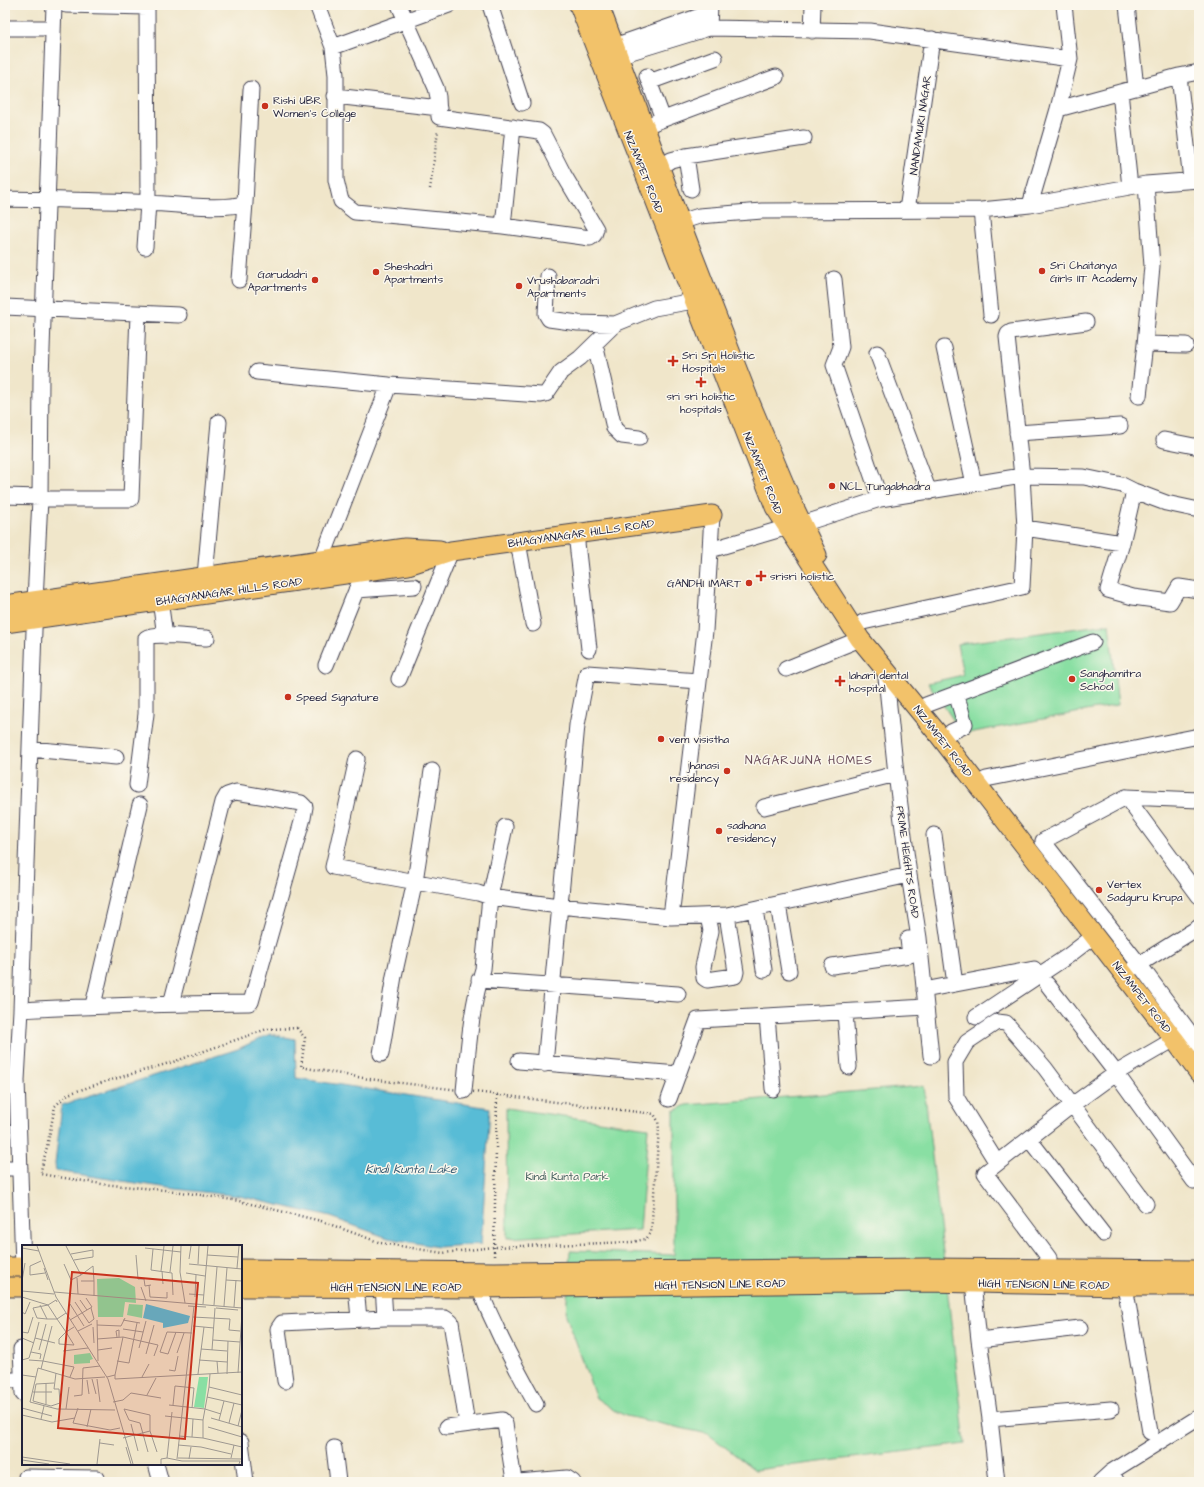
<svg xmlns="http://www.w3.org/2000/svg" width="1204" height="1487" font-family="'Architects Daughter',sans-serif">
	<rect width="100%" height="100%" fill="#fbf7ec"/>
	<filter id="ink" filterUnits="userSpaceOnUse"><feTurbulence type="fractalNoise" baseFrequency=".025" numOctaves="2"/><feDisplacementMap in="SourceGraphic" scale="8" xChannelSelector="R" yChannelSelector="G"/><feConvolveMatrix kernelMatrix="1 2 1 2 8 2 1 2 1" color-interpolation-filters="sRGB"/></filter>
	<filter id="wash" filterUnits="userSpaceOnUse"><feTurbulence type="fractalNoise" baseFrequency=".012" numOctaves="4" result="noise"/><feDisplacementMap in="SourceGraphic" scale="16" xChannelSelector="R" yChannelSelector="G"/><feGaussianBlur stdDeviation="0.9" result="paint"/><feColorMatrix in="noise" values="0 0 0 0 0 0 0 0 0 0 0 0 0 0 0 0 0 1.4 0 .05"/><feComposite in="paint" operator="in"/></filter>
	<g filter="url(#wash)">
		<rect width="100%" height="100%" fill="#f0e6ca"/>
		<!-- green -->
		<path fill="#89dfa3" stroke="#56806f" d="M1109 624 1118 705 963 734 928 683 963 675 957 644Z
			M924 1086 965 1444 755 1470 708 1434 626 1416 615 1411 596 1398 566 1315 570 1251 674 1255V1111L686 1105Z
			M506 1108 648 1128 640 1230 507 1238Z"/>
		<!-- water -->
		<path fill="#58bcd6" stroke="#3d6f88" d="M270 1034 295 1039 296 1078 490 1108 481 1244 438 1247 388 1238 330 1217 239 1196 176 1189 56 1171 55 1164 62 1105 238 1049Z"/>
	</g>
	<g filter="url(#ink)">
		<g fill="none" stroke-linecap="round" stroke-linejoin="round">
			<!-- minor casing -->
			<g stroke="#413f50" stroke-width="17">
				<path id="minor" d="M66 5 146 7
					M317 5 333 47 449 5
					M490 5 522 103
					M1064 5 1070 59
					M1127 5 1136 88
					M5 28H53
					M709 28 710 5
					M812 31 813 5
					M614 46 700 16
					M333 47 336 75V180L341 201 355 212 503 226 590 238 594 235 596 229 564 175 543 134 539 131 439 117 438 97 436 88 399 5
					M618 56 709 28 870 31 1070 59 1058 109 1030 205
					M647 76 663 119
					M1179 76 1191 180
					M649 82 715 58
					M1120 92 1130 187
					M335 96 439 108
					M1058 109 1179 76 1199 72
					M645 126 776 77
					M686 156 691 189
					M660 167 671 160 686 156 804 138
					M5 199C53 200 101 200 148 203 171 204 226 211 245 203L251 89
					M907 210 932 39
					M981 210 991 315
					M680 222 699 216 762 211 981 210 1030 205 1146 184 1199 180
					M503 226 513 127
					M145 247 148 203 147 5
					M548 276 546 314 549 319 578 323 615 324
					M834 279 841 347 834 365 880 499
					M239 280 245 203
					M5 307 179 315
					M595 344 614 428 622 436 639 438
					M1145 344 1186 345
					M944 348 974 484
					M877 353 929 492
					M257 372 389 385 541 395 546 394 561 372 580 358 615 324 654 308 705 299
					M1139 396 1145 344 1152 266 1146 184
					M1017 433 1120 426
					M1164 440 1199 447
					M1134 491 1122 543 1108 590 1133 597 1170 602 1179 587 1199 590
					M5 496 40 497
					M40 499H131L138 314
					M712 515 710 550 788 527
					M802 524 880 499 1022 476 1084 477 1122 485 1134 491 1166 503 1199 510
					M1025 528 1122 543
					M576 534 589 649
					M518 542 533 624
					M322 559 389 385
					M205 576 219 422
					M356 590 414 586
					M160 600 165 636
					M863 622 1022 587 1025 528 1022 476 1007 337 1008 334 1011 332 1086 322
					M326 665 364 571
					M885 668 896 774 909 875 919 938 931 1056
					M786 669 860 639
					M399 679 451 551
					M926 705 1093 642
					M951 732 964 726 965 724 956 693
					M30 749 116 757
					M357 759 333 867 478 893 490 897 559 906 671 917 727 915 909 875
					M986 779 1199 736
					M137 785 146 714V638C154 632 195 638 207 638
					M1126 797 1043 841 1139 964 1199 1045
					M1199 800 1126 797 1199 896
					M764 807 896 774
					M934 835 955 984
					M778 904 789 971
					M755 909 764 970
					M708 916 711 931 703 967 704 978 707 980 735 976 736 972 727 915
					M671 917 705 631 710 550
					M832 966 910 955 908 939 919 938
					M1135 967 1199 927
					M479 980 678 994
					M1047 984 1116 1073 1194 1181
					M924 990 1034 969
					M93 1005 140 805
					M21 1010C97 1005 173 1004 249 1003L251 1002 303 818 305 807 301 803 236 792 227 795 223 802 171 1004
					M845 1012 849 1067
					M767 1016 773 1089
					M976 1017 1068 956 1094 936
					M381 1054 394 976 415 881 432 771
					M519 1061 678 1074
					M545 1064 577 725 587 673 699 681
					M464 1091C468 1052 471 1006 483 969L490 897 505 827
					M669 1099 698 1020 926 1007
					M1029 1139 1103 1234
					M997 1163 956 1097 955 1062 967 1042 997 1022 1006 1023 1045 1068 1146 1204
					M5 1168H20
					M1049 1258 985 1173 1072 1105 1116 1073 1185 1033
					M23 1267 17 1080 21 1010 35 601 40 499 41 378 54 5
					M480 1278C480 1297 489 1311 496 1327 508 1354 522 1379 536 1404
					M973 1283 979 1340 990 1419
					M356 1286 359 1319
					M383 1286 385 1318
					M1125 1286 1150 1432
					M979 1340 1080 1328
					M21 1349 23 1394
					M5 1380H23
					M285 1381 278 1329 282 1323 385 1318H445L451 1322 467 1424
					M447 1427 502 1420 505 1424 514 1480 518 1482 567 1478 573 1482
					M241 1442 246 1482
					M334 1448 338 1482
					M156 1464 161 1482
					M1111 1472 1199 1417
					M26 1477 97 1478
					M997 1482 990 1419 1111 1409
					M1100 1482 1111 1472 1117 1482"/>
			</g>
			<!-- major casing -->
			<g stroke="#413f50" stroke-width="21">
				<path id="major" d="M579 5 775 507 860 639 939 735 1174 1039 1199 1073
					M599 5 680 222 749 400 793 505 817 555
					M5 605 405 548 440 550
					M5 623 408 565 451 551 712 515
					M5 1267H23
					M241 1269 494 1272 927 1268 1199 1270
					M5 1287H23
					M241 1287 480 1288 927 1282 1125 1286H1199"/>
			</g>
			<!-- path -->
			<path stroke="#413f50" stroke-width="2.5" stroke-dasharray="1 3" stroke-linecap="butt" d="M430 189 438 130
				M297 1028 305 1038 301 1067 369 1079 654 1114 658 1121 659 1129 651 1233 646 1239 632 1242 494 1247 443 1253 381 1243 321 1221 239 1201 175 1191 102 1184 40 1174 47 1147 55 1106 68 1094 104 1082 173 1062 267 1029Z
				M494 1256 497 1095"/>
			<!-- minor -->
			<use href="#minor" stroke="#fff" stroke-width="15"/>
			<!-- major -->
			<use href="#major" stroke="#f2c26a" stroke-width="19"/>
		</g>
	</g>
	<!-- markers -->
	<g fill="#c8321e" stroke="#fbf7ec" stroke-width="1.5">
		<circle cx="265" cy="106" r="4"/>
		<circle cx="1042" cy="271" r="4"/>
		<circle cx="376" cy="272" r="4"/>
		<circle cx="315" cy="280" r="4"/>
		<circle cx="519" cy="286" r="4"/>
		<path d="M671 355h4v4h4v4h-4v4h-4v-4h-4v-4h4z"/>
		<path d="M699 376h4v4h4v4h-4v4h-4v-4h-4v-4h4z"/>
		<circle cx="832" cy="486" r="4"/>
		<path d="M759 570h4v4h4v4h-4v4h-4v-4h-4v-4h4z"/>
		<circle cx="749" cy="583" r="4"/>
		<circle cx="1072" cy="679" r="4"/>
		<path d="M838 675h4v4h4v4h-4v4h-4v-4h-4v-4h4z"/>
		<circle cx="288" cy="697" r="4"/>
		<circle cx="661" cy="739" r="4"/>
		<circle cx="727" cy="771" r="4"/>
		<circle cx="719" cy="831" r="4"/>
		<circle cx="1099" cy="890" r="4"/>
	</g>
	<g text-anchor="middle" stroke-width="3" stroke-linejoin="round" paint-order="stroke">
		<!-- poi labels -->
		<g font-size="11" fill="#22223b" stroke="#fbf7ec" text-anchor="start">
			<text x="273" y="104">Rishi UBR<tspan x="273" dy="13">Women's College</tspan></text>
			<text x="1050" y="269">Sri Chaitanya<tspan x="1050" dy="13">Girls IIT Academy</tspan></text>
			<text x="384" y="270">Sheshadri<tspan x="384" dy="13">Apartments</tspan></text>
			<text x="307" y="278" text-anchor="end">Garudadri<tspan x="307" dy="13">Apartments</tspan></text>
			<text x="527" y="284">Vrushabaradri<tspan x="527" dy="13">Apartments</tspan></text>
			<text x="682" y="359">Sri Sri Holistic<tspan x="682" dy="13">Hospitals</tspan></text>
			<text x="701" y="400" text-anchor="middle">sri sri holistic<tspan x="701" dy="13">hospitals</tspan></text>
			<text x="840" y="490">NCL Tungabhadra</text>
			<text x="770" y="580">srisri holistic</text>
			<text x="741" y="587" text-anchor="end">GANDHI IMART</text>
			<text x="1080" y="677">Sanghamitra<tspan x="1080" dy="13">School</tspan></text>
			<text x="849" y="679">lahari dental<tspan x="849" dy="13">hospital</tspan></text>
			<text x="296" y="701">Speed Signature</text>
			<text x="669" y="743">vem visistha</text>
			<text x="719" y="769" text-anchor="end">jhanasi<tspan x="719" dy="13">residency</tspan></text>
			<text x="727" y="829">sadhana<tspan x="727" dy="13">residency</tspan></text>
			<text x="1107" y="888">Vertex<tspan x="1107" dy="13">Sadguru Krupa</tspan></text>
		</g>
		<!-- street labels -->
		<g font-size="11" fill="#22223b" stroke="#fbf7ec">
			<text transform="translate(920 125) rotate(-82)" y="4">NANDAMURI NAGAR</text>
			<text transform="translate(644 172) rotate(68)" y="4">NIZAMPET ROAD</text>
			<text transform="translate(763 473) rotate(68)" y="4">NIZAMPET ROAD</text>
			<text transform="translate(581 533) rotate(-8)" y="4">BHAGYANAGAR HILLS ROAD</text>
			<text transform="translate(229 591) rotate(-8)" y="4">BHAGYANAGAR HILLS ROAD</text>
			<text transform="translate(943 741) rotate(52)" y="4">NIZAMPET ROAD</text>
			<text transform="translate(908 862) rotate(82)" y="4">PRIME HEIGHTS ROAD</text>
			<text transform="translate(1142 997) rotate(52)" y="4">NIZAMPET ROAD</text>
			<text transform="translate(720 1284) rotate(-1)" y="4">HIGH TENSION LINE ROAD</text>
			<text transform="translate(1044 1284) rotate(1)" y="4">HIGH TENSION LINE ROAD</text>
			<text x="396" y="1291">HIGH TENSION LINE ROAD</text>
		</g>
		<!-- park labels -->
		<g font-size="11" fill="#415b5a" stroke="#fbf7ec">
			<text x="567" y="1180">Kindi Kunta Park</text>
		</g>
		<!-- neighbourhood labels -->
		<g font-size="12" letter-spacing="1" fill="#6a4d5a" stroke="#fbf7ec">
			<text x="809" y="764">NAGARJUNA HOMES</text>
		</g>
		<!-- water labels -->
		<g font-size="12" font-style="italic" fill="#355871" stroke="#fbf7ec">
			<text x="411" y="1173">Kindi Kunta Lake</text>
		</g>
	</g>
	<!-- overview -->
	<g transform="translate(22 1245)">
		<rect width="220" height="220" fill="#f0e6ca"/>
		<path d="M97 33 113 42 114 58 103 57 101 72H76L75 34ZM107 59 121 60 120 73 105 70ZM68 108 71 114 68 115V118L52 119V110ZM177 132H186L182 163 172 162Z" fill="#89dfa3"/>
		<path d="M124 59 168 71 166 78 141 83V78L121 73Z" fill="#58bcd6"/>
		<path fill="none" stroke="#9e9891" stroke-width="1" d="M15 1 34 52 86 134 111 219M44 1 59 30 71 21 72 36H59M159 1 158 27 163 58M0 3 17 6M123 3 159 7M131 4 129 25 150 28 151 50M49 9 71 5V12L52 15M114 10 116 34H122L123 41 129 40M185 10 216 12M167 14 169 1M19 16 8 21V30L23 28M42 19 49 35 59 30M167 19 220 24M176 19 177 1M22 23 26 35M215 23 217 1M139 26 142 1M140 26 141 39M148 27 151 1M164 28 183 31M55 33 56 49M204 35 220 36M0 36 3 18M72 36V51M127 40 128 52 145 53V47M119 42 124 56M0 46 32 49M32 47 220 63M167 49 182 50M0 52 26 60 35 74 44 87 52 100 37 99V94L44 87 52 82M173 52 174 30M58 55 65 65M53 57 67 78 72 74 69 63M48 59 62 81M181 59 186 1M18 60 25 74H35L44 68M192 60 195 22M166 61 184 62M202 61 205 23M212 62 214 35M194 63 216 65M0 67 3 69 8 57M171 72 208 74 207 85 218 86M25 74 15 73 11 63 26 60 34 55 35 57M48 75 70 62 64 53M75 75 76 116M101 75 118 78M17 77 13 93 33 98M75 80 99 81 103 73M30 81 21 116 52 122 48 132M171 81 192 83M71 82 72 98M101 84 121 87M56 86 70 79M0 87 6 88 11 72M154 87 146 109 138 107 145 87 170 88M95 92 94 86 97 85V92M0 93 12 98M75 94 101 92 136 100 132 111M191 95 218 97M117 103 124 76M179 104 205 106M17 105 24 79M76 105 90 103M190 105 193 63M41 106 66 103M9 107 19 109 18 114M155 108 162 88M124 109 132 80M0 115 7 113 13 93M7 115 21 116 19 124M177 115 205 117M95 116 107 118 115 78M195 116 196 128M147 125 153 126 156 111M216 128 220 69M176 129 182 82M188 129 187 142 220 150M205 129 206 96M0 130 14 132M93 130 101 92M83 132 53 134 16 123 8 157 35 164 93 165M85 132 93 130V134M120 132 127 119M70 134 74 149M75 134 78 157M93 134 220 127M65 135 67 149M32 138 14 139 11 156 29 161 38 158 37 144H32L34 128M163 142 172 143 170 163M187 142 183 164 199 169M11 147H30M125 150 134 133M52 151 60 150 61 123 78 121M185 152 220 160M91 157 101 155 109 148 139 153M24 159V138M151 160 153 141 163 142M0 163 30 171M56 163 51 178 88 185 98 183M44 164 47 142M0 170 30 177 53 173M143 171 181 175 183 164 147 160M189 173 220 182M19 174 22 161M197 175 202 156M207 178 212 158M109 179 116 206M216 181 220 165M65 182 69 164M186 182 220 192M157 191 181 193V175M170 192 171 174M101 193 128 186 135 207M181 193 220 202M78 198 92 200M156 200 179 202 209 209M104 202 109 219M126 207 118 178 107 175 102 164 128 170V186M0 212 48 219M145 213 150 167M156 213 220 214M209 213 212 200M155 214 172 61M167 214 169 202M0 215 27 219M75 219 78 194M139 219V214L145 213 160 216H218L217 219"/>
		<path fill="#c8321e" fill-opacity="0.15" stroke="#c8321e" stroke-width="2" d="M50 27 176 38 163 194 36 183Z"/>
		<rect width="220" height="220" fill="none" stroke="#22223b" stroke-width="2"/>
	</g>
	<!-- margin -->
	<rect width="1204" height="1487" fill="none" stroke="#fbf7ec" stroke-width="20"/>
</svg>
